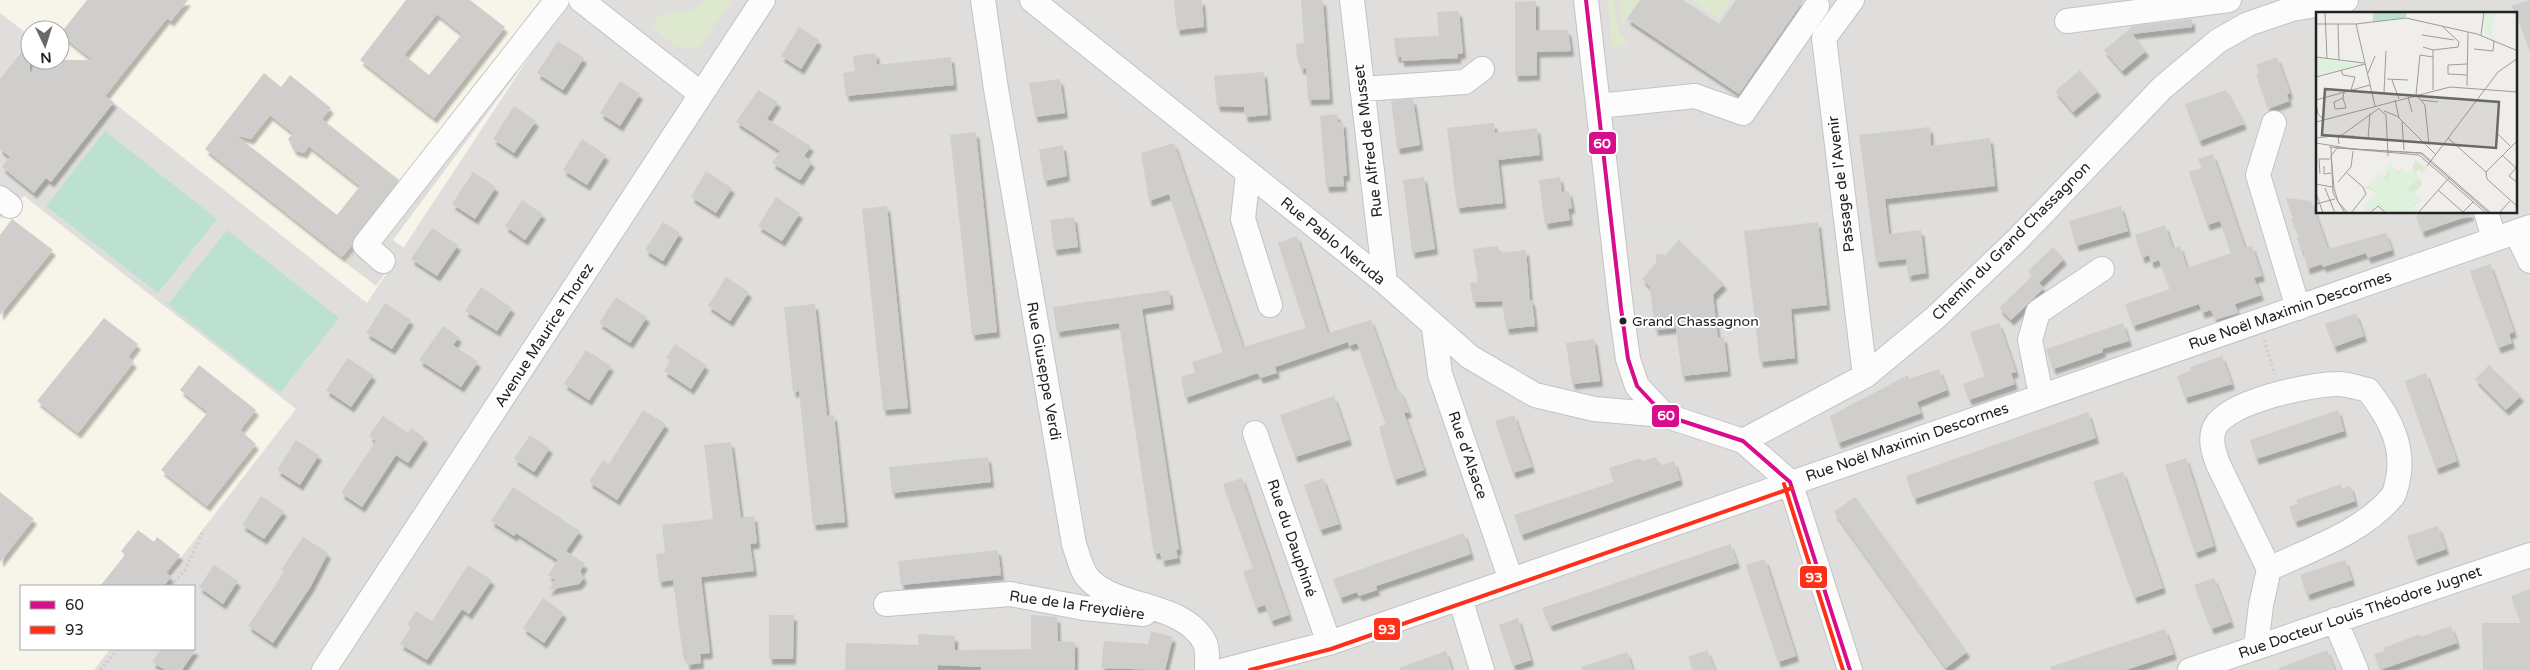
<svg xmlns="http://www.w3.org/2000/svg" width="2530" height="670" font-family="'Varela Round',sans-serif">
	<defs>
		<filter id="shadow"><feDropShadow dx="3" dy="5.5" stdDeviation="1" flood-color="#0004"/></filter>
	</defs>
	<rect width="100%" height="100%" fill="#f0eeeb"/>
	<!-- residential -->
	<path fill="#dfdedc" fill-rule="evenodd" d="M0 0H2530V670H0ZM2318 14H2516V212H2318ZM30 30H60V60H30ZM21 586H194V649H21Z"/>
	<!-- education -->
	<path fill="#f7f5e9" d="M0 0H545L560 10 367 303 60 60V30H30V36L0 13Z
		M24 196 296 409 159 586H21V649H110L94 670H0V219Z"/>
	<!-- grass -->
	<path fill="#dde8ce" d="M704 0H732L699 48C676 52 669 40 652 27L659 16 664 14 695 9Z
		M1607 0H1614L1618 30 1629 44 1612 47Z
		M1619 0H1640L1622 24Z
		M1690 0H1731L1719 19Z"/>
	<!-- pitch -->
	<path fill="#bce1d0" d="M105 131 217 219 158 293 46 206Z
		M227 230 339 318 280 393 168 305Z"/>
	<!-- parking -->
	<path fill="#dedddc" d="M1818 51 1835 210 1632 231 1610 55 1628 53 1636 115 1703 109 1704 122 1751 117 1798 52Z
		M499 58 518 72 393 240 404 248 376 286 346 263Z"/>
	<!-- building -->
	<path fill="#d0cecc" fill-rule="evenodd" filter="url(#shadow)" d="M87 0H188L171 21 167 18 105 96 114 102 51 182 46 178 34 193 2 167 10 157 0 149V79L30 41V73L40 60H93L60 34Z
		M406 0H470L505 27 434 118 360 60ZM437 14 462 34 429 75 404 55Z
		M1174 0H1202L1204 27 1177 30Z
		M1301 0H1323L1330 99 1308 100 1306 68 1300 69V59H1297L1296 44 1304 43Z
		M1640 0H1683L1719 24 1736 0H1804L1739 94 1627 19Z
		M2530 0V51L2516 14 2511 6Z
		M1536 1V30H1568L1571 51 1537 52V75L1515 76V2Z
		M1459 11 1463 53 1458 54V58L1401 61V57H1396L1394 38 1439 36 1437 12Z
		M2192 19V27L2132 34 2146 51 2122 71 2104 50 2133 26Z
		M799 27 819 40 801 69 781 56Z
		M558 41 584 58 563 90 537 73Z
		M876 53 877 65 951 57 954 85 846 96 843 73 855 71 853 56Z
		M2277 57 2290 93 2287 94 2289 101 2268 109 2256 74 2259 73 2256 65Z
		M2080 70 2098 91 2073 112 2055 91Z
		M1264 72 1268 115 1245 117 1244 107 1217 106 1214 76Z
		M264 73 281 87 290 75 331 108 322 119 399 180 354 237 352 245 342 257 205 149ZM270 115 293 133 288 139 294 150 304 153 309 146 360 186 337 215 236 135 251 139Z
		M1060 79 1065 113 1035 117 1029 83Z
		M620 81 640 94 620 126 600 113Z
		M758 90 778 102 767 119 811 146 804 156 812 162 800 180 772 163 780 151 736 122Z
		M2226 90 2244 124 2199 141 2185 104Z
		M1413 99 1420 145 1397 149 1391 101Z
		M514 106 536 121 514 153 493 139Z
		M1337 114 1338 122H1343L1347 176H1343L1344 186 1326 187 1320 116Z
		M1494 123 1495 133 1537 128 1540 155 1498 160 1503 203 1457 208 1447 128Z
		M1930 127 1931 146 1990 138 1995 186 1885 199 1889 234 1921 230 1926 273 1908 276 1906 259 1876 262 1859 135Z
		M976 132 997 332 972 335 950 135Z
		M582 139 606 155 587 185 563 170Z
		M1174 143 1243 347 1306 328 1278 243 1297 236 1328 333 1371 320 1396 391 1400 390 1409 412 1404 413 1424 470 1394 480 1379 427 1386 424 1357 343 1349 346 1348 342 1275 367 1277 373 1260 378 1258 373 1185 398 1181 377 1195 372 1192 362 1223 352 1169 194 1149 201 1141 153Z
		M1063 145 1067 176 1044 181 1039 150Z
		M2213 154 2245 248 2252 246 2262 276 2254 278 2261 295 2235 304 2238 313 2215 320 2211 310 2202 313 2199 304 2133 326 2125 304 2170 289 2159 260 2151 263 2149 255 2142 258 2135 235 2165 225 2173 249 2180 246 2187 268 2231 253 2220 221 2207 225 2189 172 2202 168 2198 159Z
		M706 171 732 188 716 213 691 197Z
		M473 172 496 187 475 219 452 204Z
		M1424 177 1435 249 1412 253 1403 180Z
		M1560 177 1562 192 1569 191 1572 208 1568 209 1570 220 1545 224 1539 180Z
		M776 197 800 213 782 241 758 226Z
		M2286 198 2311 201 2328 249 2386 233 2392 250 2368 258 2366 253 2323 267 2322 264 2307 269 2304 251 2302 252 2297 238 2300 236 2291 219 2293 218Z
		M522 200 543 214 525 240 505 226Z
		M887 206 908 408 883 410 862 209Z
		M2121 206 2128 231 2076 246 2069 221Z
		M2425 212H2470L2471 215 2422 232 2416 216Z
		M1074 217 1078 247 1054 250 1050 220Z
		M12 219 53 250 0 315V235Z
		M663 222 680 233 663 261 645 250Z
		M1818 222 1827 305 1791 309 1795 358 1760 362 1744 231Z
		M432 228 458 245 437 276 411 259Z
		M1679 240 1724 284 1713 295 1718 338 1724 337 1728 371 1682 376 1676 328 1655 330 1650 287 1642 279 1656 263V254L1665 255Z
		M1498 246 1499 253 1526 250 1530 300H1532L1535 326 1506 329 1502 301 1473 302 1470 283 1478 282 1473 249Z
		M2053 247 2064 259 2039 283 2044 288 2011 320 1999 308 2032 276 2036 280 2028 271Z
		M2490 264 2514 332 2509 334 2512 343 2498 348 2470 271Z
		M726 277 749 292 730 321 708 306Z
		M481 287 512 308 497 331 465 311Z
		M1169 290 1171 304 1142 309 1179 549 1176 550 1178 558 1162 561 1160 553 1154 554 1119 323 1057 332 1053 307Z
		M616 297 647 317 630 343 599 323Z
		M385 303 411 320 392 349 366 333Z
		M815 304 827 416 834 415 845 522 813 525 799 391 793 392 784 307Z
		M2356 313 2364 336 2334 347 2325 324Z
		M104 318 138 344 128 357 134 362 78 433 37 401Z
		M1999 323 2016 372 2011 373 2015 384 1969 400 1963 384 1985 376 1970 332Z
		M2123 323 2129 341 2102 349 2103 352 2053 369 2046 349Z
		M443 326 459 337 453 345 478 362 461 387 419 360Z
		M1594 339 1600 381 1572 384 1566 343Z
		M675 344 706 365 691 389 664 371 671 360 666 358Z
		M586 350 611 366 589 400 564 384Z
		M2222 356 2232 384 2185 398 2177 376 2191 370 2190 367Z
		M348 358 373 375 351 407 326 390Z
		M199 365 256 410 240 430 256 444 207 506 161 470 208 412 180 390Z
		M2489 365 2521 396 2506 410 2475 379Z
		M1939 369 1947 390 1917 402 1921 413 1838 443 1830 416 1908 375 1909 379Z
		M2426 373 2457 461 2436 469 2405 381Z
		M1334 396 1349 440 1295 457 1280 415Z
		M643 410 666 424 617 500 589 482 603 460 609 464Z
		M2338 410 2344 431 2256 459 2250 440Z
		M2088 412 2096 438 1914 499 1906 476Z
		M1514 415 1532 467 1513 473 1495 421Z
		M383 416 408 433 411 428 425 438 408 463 396 455 362 507 341 493 376 441 369 436Z
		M530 435 550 448 534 472 514 459Z
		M296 440 319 455 300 485 277 470Z
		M731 442 741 518 754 516 757 543 750 544 754 571 701 577 710 653 700 654 701 663 687 665 686 656H683L673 580 659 582 656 554 665 553 662 525 713 519 704 445Z
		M988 457 991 482 892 493 889 467Z
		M1656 457 1659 466 1674 461 1680 480 1521 535 1514 515 1614 482 1609 468 1641 458 1642 461Z
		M2186 458 2214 546 2195 553 2165 465Z
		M2123 472 2163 588 2134 598 2093 482Z
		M1242 478 1289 615 1271 621 1265 605 1256 608 1243 571 1253 568 1223 484Z
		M1323 478 1339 524 1320 530 1304 485Z
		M2341 484 2342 489 2350 485 2355 501 2295 522 2289 507 2298 503 2296 500Z
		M513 487 580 531 566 551 585 564 580 571 584 578 579 584 548 590 555 580 548 575 558 560 516 533 514 536 491 521Z
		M0 492 34 519 0 562Z
		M261 496 284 511 264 539 242 525Z
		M1855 497 1967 652 1946 668 1834 512Z
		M2438 526 2446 549 2415 560 2407 536Z
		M138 530 154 542 157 537 180 555 166 572 171 577 164 586H100L125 555 121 551Z
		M1464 533 1471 554 1376 586 1377 590 1359 596 1357 592 1340 598 1333 579Z
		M303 537 328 553 311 586 273 643 248 626 284 572 281 570Z
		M1730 544 1737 563 1550 626 1542 608Z
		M998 550 1001 575 901 585 898 561Z
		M1765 559 1796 656 1778 662 1746 565Z
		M2345 560 2352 580 2307 595 2300 575Z
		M214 565 238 581 223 604 199 587Z
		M468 565 492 580 469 614 462 609 427 660 400 644 411 627 407 625 416 611 432 621Z
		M2214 578 2231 622 2211 629 2194 585Z
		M2530 589V670H2483L2482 623H2521L2511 596Z
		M543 598 564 613 544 643 523 628Z
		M769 615H794L793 659H769Z
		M1031 615 1057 617 1058 641 1075 642V670H981V667L938 665V670H845L846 643 918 645V634L955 636V650L1031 649Z
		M1518 618 1531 660 1513 666 1499 625Z
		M2451 626 2457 643 2380 670 2374 654 2385 651 2384 648 2419 634 2420 637Z
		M2165 629 2174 654 2126 670H2051L2050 667Z
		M1151 631 1173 637 1165 670 1101 668 1104 641 1148 644Z
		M161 649H196L182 670H165L152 662Z
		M1707 650 1715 670H1693L1688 657Z
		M2327 650 2335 670H2279V668Z
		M1446 651 1452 670H1400L1399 668Z
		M1627 652 1633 670H1582L1581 667Z"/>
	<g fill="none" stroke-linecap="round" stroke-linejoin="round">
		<!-- minor casing -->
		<g stroke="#c3c3c1" stroke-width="26">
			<path id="minor" d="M581 0 701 94
				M983 0 996 89 1074 544C1078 555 1081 571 1089 579 1117 610 1184 601 1205 643 1208 650 1207 662 1207 670
				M1032 0 1385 282 1470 357 1535 395 1594 409 1664 415
				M1352 0 1385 282
				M1586 0 1621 308 1628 359 1637 386 1664 415 1743 441 1790 482
				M1852 0 1824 38 1865 376
				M2067 21 2229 0
				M1362 89 1465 82 1482 69
				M1598 106 1695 96 1743 113 1817 6
				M2274 123 2258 175 2298 308
				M1248 173 1243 219 1270 305
				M0 198 10 206
				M2486 212 2494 238
				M2516 232 2530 261
				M383 261 365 245 557 0
				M1434 328 1440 374 1511 580
				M2041 395 2030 340 2038 312 2102 269
				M1255 433 1329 643
				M1743 441 1865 376 1935 318 2017 240 2162 88 2218 41 2248 24 2292 9 2346 0
				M1790 482 1850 670
				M1460 598 1482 670
				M886 604 1010 594 1084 608 1144 614
				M2335 620 2356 670
				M2256 647 2261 605 2269 569C2311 549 2361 533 2391 498 2395 495 2395 489 2397 484 2406 448 2390 418 2368 390 2359 388 2348 384 2338 384 2311 384 2228 401 2215 427 2209 439 2214 453 2218 464L2269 569
				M324 670 763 0
				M1225 670 1329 643 1460 598 2530 227
				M2190 670 2530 555"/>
		</g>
		<!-- path -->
		<path stroke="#d6cccb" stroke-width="3" stroke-dasharray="2.5 2.5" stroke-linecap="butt" d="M2264 340 2275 374
			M171 586 185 570 204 530
			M100 670 118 649"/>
		<!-- minor -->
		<use href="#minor" stroke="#fdfcfc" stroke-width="24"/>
		<!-- bus-1 casing -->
		<g stroke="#fff" stroke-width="8">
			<path id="bus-1" d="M1586 0 1621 308 1628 359 1637 386 1664 415 1743 441 1790 482
				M1790 482 1850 670"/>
		</g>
		<!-- bus-2 casing -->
		<g stroke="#fff" stroke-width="8">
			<path id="bus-2" d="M1784 484 1843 670
				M1250 670 1331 649 1792 488"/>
		</g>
		<!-- bus-1 -->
		<use href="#bus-1" stroke="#d80d8c" stroke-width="4"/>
		<!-- bus-2 -->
		<use href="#bus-2" stroke="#ff301a" stroke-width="4"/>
	</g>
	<!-- markers -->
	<circle fill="#222" stroke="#fff" stroke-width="2" cx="1623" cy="321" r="4.5"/>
	<g text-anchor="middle" stroke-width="4" stroke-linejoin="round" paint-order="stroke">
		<!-- bus labels -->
		<g font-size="14" fill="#222" stroke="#fff" text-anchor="start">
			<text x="1632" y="326">Grand Chassagnon</text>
		</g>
		<!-- street labels -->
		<g font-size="15" fill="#222" stroke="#fff">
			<text transform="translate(1368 141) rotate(-97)" y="5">Rue Alfred de Musset</text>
			<text transform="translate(1841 184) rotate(-97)" y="5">Passage de l'Avenir</text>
			<text transform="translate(1333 241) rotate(39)" y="5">Rue Pablo Neruda</text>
			<text transform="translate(2011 241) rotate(-45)" y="5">Chemin du Grand Chassagnon</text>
			<text transform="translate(2290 310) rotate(-19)" y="5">Rue Noël Maximin Descormes</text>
			<text transform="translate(544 335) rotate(-57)" y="5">Avenue Maurice Thorez</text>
			<text transform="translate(1044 371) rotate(80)" y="5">Rue Giuseppe Verdi</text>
			<text transform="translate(1907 442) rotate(-19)" y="5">Rue Noël Maximin Descormes</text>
			<text transform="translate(1468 455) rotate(71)" y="5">Rue d'Alsace</text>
			<text transform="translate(1292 538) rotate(71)" y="5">Rue du Dauphiné</text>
			<text transform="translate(1077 605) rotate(8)" y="5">Rue de la Freydière</text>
			<text transform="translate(2360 612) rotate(-19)" y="5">Rue Docteur Louis Théodore Jugnet</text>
		</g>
	</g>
	<!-- overview -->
	<g transform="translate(2316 12)">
		<rect width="201" height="201" fill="#f0eeeb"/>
		<path d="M99 148 110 156 105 162V157L100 160 106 172 97 182 106 188 95 196 100 201H73L61 192 53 201 47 195 61 181 50 176 52 173 56 177 60 175 61 163 70 170 64 160 68 164 72 162 69 157 74 152 77 156 73 166 87 156 85 160 90 163 98 158 96 156Z" fill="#dde8ce"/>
		<path d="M169 0H180L175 21 180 28 168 21ZM0 46 46 52 0 64ZM73 151 83 161 87 157 91 161 96 157 104 165 92 177 106 188 96 194 99 199 95 201H73L62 191 53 201 47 196 61 181 53 173 62 163 70 170 76 164 68 156Z" fill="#ddf1dc"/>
		<path d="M57 0H90V6L57 10Z" fill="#bce1d0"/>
		<path fill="none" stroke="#9e9c9b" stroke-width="1" d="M9 0 11 47M0 12H40L90 6 161 22 202 39M22 12 23 48M40 12 59 94M106 23 138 28M165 23 168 0M107 35 117 38 142 35 143 30 127 15M158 37 177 39 178 29M117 38V78M0 45 48 51M25 58 27 63 39 65 35 78M52 61 59 44M151 63 132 62V53L151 52M0 65 49 52M71 67 92 68M76 68 83 87M151 74 152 20M68 80 70 39M100 83 109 93 113 133M100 83 104 43 117 45M92 85 96 100M27 86 30 96 19 97 18 90 27 86 28 80M0 88 54 73M79 88 83 106M105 88 122 90M0 92 2 102 8 108M62 96 70 103 72 144M68 99 81 104 120 143M0 110 134 75 202 80M86 110 88 138M181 121 194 134M0 126 26 123 62 97M132 126 170 160 171 167 202 195M52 127 54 101M0 131 37 137 106 141 175 201M23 132 22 124H38M13 135 103 143 170 201M15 135 17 181 29 201M187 144 200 156 193 164 202 171M8 154V162L15 161M111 154 182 60 202 46M170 160 202 128M31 161 47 175 50 182 35 201M4 162 3 147H14M22 170 35 155 37 139M0 172 16 175M9 176 19 201M122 178 147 200 157 190M0 181 7 201M0 192 19 187M32 201 22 190 18 176 15 144 21 136 104 141 173 201M54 201 62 194 70 201M102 201 133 166M183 201 194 189"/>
		<path fill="#6a6968" fill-opacity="0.15" stroke="#6a6968" stroke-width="2.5" d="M9 77 183 90 180 136 6 123Z"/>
		<rect width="201" height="201" fill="none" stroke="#222" stroke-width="2.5"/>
	</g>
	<g stroke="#fff" stroke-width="2">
		<rect x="1588" y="131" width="29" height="24" rx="5" fill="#d80d8c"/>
		<rect x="1651" y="404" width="29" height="24" rx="5" fill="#d80d8c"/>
		<rect x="1799" y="565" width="29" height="24" rx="5" fill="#ff301a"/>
		<rect x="1373" y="617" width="28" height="24" rx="5" fill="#ff301a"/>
	</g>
	<g font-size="14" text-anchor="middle" font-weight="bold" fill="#fff">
		<text x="1602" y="148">60</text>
		<text x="1666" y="420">60</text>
		<text x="1814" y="582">93</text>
		<text x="1387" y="634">93</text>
	</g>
	<!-- legend -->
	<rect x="20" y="585" width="175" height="65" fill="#ffffff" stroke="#a7a7a7"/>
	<rect x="30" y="601" width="25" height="8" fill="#d80d8c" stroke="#a7a7a7"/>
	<text x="65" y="610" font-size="15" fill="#222222">60</text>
	<rect x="30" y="626" width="25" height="8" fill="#ff301a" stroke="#a7a7a7"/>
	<text x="65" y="635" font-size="15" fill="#222222">93</text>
	<!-- north arrow -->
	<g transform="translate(45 45) rotate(176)"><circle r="24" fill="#ffffff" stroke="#a7a7a7"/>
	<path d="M0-4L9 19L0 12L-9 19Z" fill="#6a6968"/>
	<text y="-8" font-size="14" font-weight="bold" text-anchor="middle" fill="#222222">N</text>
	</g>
</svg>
